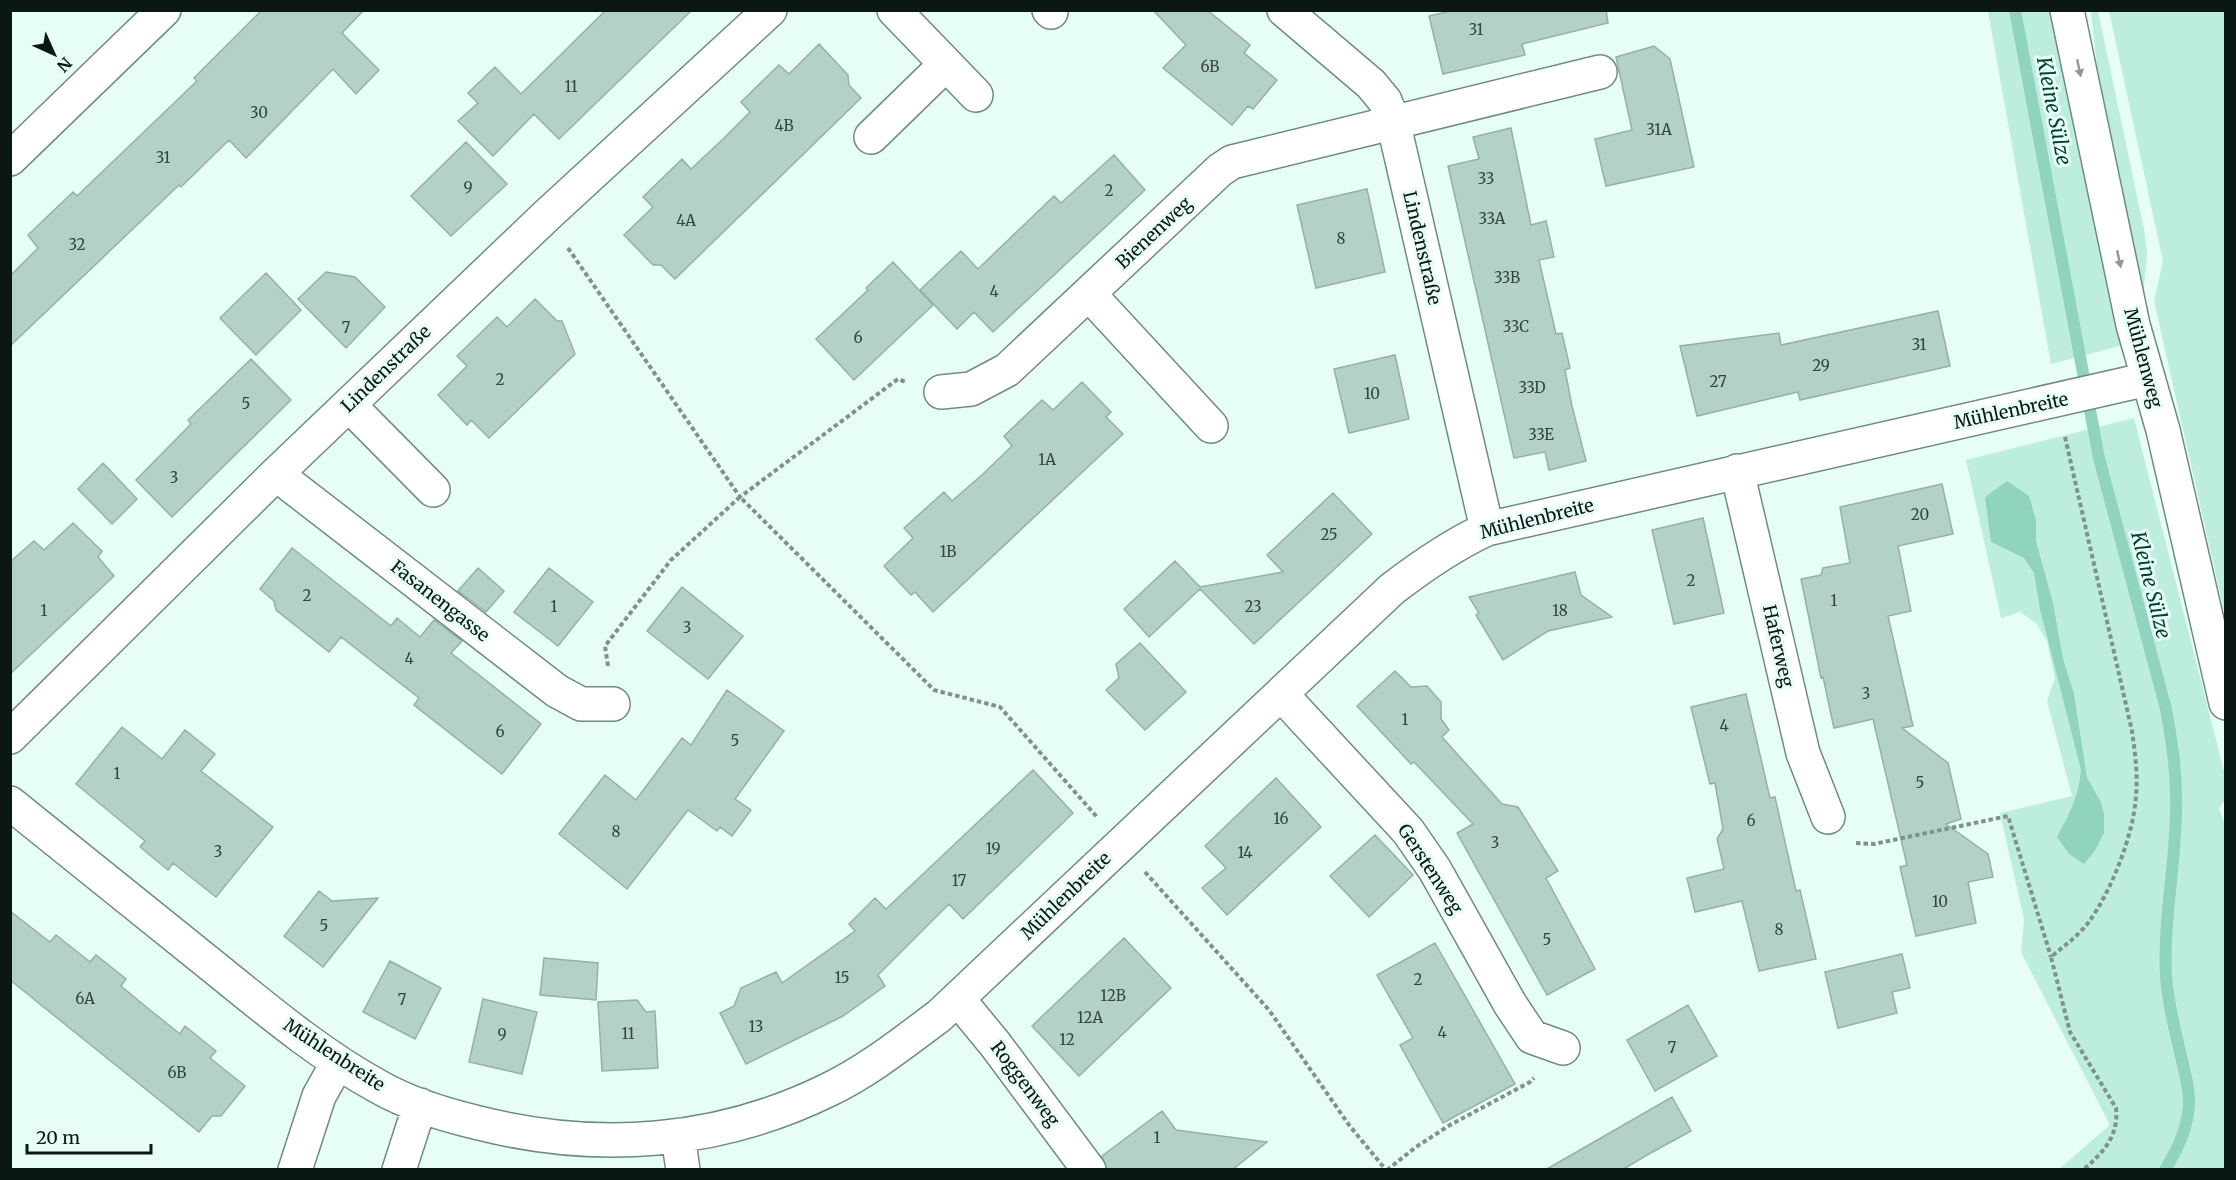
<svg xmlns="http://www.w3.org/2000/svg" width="2236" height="1180" font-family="Merriweather,serif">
	<rect width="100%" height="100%" fill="#e6fef6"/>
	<!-- green -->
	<path fill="#bdeddd" d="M1988 11H2054L2124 345 2051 364Z
		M2091 11H2098L2144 229 2147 253 2143 297 2099 85Z
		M2109 11H2225V615L2154 301 2163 261Z
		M2134 418 2225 775V800L2219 809 2226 826 2225 1169H2059L2110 1125 2021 952 2024 919 2000 813 2072 796 2047 701 2055 678 2047 641 2036 623 2020 612 2001 618 1966 460Z"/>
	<!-- water -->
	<path fill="#90d4bf" d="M2007 481 2029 496 2036 520V541L2053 603 2063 659 2074 694 2087 778 2100 800 2104 814V833L2094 852 2084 864 2069 854 2057 837C2069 815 2079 796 2081 770L2040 609 2034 573 2024 558 1991 542 1985 497Z"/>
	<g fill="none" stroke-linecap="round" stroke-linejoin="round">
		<!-- stream -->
		<path stroke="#90d4bf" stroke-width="12" d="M2015 10 2099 458 2166 709C2172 742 2177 774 2176 808 2176 864 2163 920 2166 976 2168 1002 2174 1027 2180 1052 2184 1070 2190 1088 2189 1106 2187 1130 2177 1150 2165 1170"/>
	</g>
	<!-- building -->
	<path fill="#b3d1c7" stroke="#94b1a7" stroke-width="1.5" d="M262 10H364L342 33 379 70 356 94 333 69 246 158 229 140 181 187 179 185 10 346 11 275 38 248 28 235 73 192 77 196 197 81 194 78Z
		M606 10H692L559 139 534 114 493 156 458 121 478 103 468 93 495 67 521 94Z
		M1153 10H1207L1250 45 1244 53 1277 80 1253 109 1248 106 1232 125 1163 68 1186 45Z
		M1455 10H1606L1608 23 1522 44 1525 55 1443 74 1429 16Z
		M819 44 848 75 849 85 861 98 675 279 661 265H653L624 235 653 207 643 197 682 159 691 169 722 140 750 112 741 102 779 65 789 74Z
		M1654 46 1670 59 1694 167 1606 186 1595 139 1632 130 1616 57Z
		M1511 128 1531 225 1546 221 1554 257 1539 260 1556 334 1562 333 1570 368 1565 370 1572 406 1586 461 1549 470 1545 452 1514 458 1448 166 1479 159 1473 137Z
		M466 142 507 184 451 236 411 196Z
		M1114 155 1145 190 993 332 974 312 957 329 920 290 961 251 978 269 1054 196 1061 203Z
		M1367 189 1385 272 1316 288 1297 205Z
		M893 262 933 305 854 380 816 339 868 290 866 288Z
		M326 272 355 277 385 307 346 348 298 299Z
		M266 273 301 310 256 355 220 318Z
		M535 299 557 321H562L575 354 489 438 471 420 467 425 438 395 467 366 457 356 497 317 507 327Z
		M1938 311 1950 366 1800 400 1798 392 1697 416 1680 346 1779 333 1781 345Z
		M1395 355 1409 419 1349 433 1334 369Z
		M251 359 291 400 172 517 136 480 191 424 188 420Z
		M1082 382 1111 412 1106 417 1123 434 933 612 915 592 911 595 884 566 913 538 904 528 944 492 952 501 983 474 1012 446 1004 436 1042 400 1053 410Z
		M103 463 137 499 112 524 78 489Z
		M1942 484 1953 534 1898 546 1911 611 1888 616 1913 726 1902 728 1948 763 1961 819 1946 824 1988 854 1993 877 1968 882 1976 923 1916 936 1900 867 1907 865 1873 719 1834 728 1823 677 1821 678 1801 579 1821 575 1823 568 1850 563 1840 507Z
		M1333 493 1372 534 1254 644 1200 589 1149 637 1124 609 1175 561 1200 587 1283 572 1267 555Z
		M1703 518 1724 613 1674 624 1652 530Z
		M73 523 102 551 98 557 114 576 10 674V562L34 541 44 550Z
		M292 548 391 626 397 618 420 637 434 620 462 641 451 653 541 724 502 774 414 705 419 698 341 637 329 652 276 610 274 601 260 589Z
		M478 568 504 591 486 612 458 591Z
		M549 568 593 602 558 646 514 612Z
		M1575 572 1581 595 1612 617 1548 631 1503 660 1476 615 1479 613 1469 597Z
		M682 587 743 636 708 679 647 631Z
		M1140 643 1186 692 1145 730 1106 690 1119 678 1116 664Z
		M1395 671 1411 687 1427 686 1441 702V719L1449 730 1442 737 1502 804 1518 807 1558 871 1546 878 1595 969 1547 995 1457 833 1473 824 1414 762 1411 764 1357 706Z
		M727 690 784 731 735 799 751 810 732 836 720 827 717 831 688 810 627 889 559 834 605 775 636 800 682 738 691 745Z
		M1746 694 1770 798 1775 797 1796 891 1800 890 1816 959 1759 971 1742 901 1695 912 1687 878 1724 869 1717 839 1723 829 1715 783 1710 784 1691 707Z
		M122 727 162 759 185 730 215 754 201 771 273 827 216 897 173 863 168 870 140 847 145 841 76 784Z
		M1033 770 1073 813 963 919 949 904 878 975 885 986 843 1016 746 1064 720 1013 734 1006 741 988 776 972 782 983 855 931 849 924 875 898 886 909Z
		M1276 778 1321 827 1227 915 1202 888 1226 868 1205 846Z
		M1375 835 1413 875 1369 917 1330 876Z
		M319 891 332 901 378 898 323 967 284 936Z
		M10 911 50 942 56 935 90 962 96 955 126 979 121 986 150 1010 180 1034 185 1026 216 1051 210 1058 245 1086 221 1116H212L199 1132 10 980Z
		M1124 938 1171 988 1079 1076 1032 1026Z
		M1435 943 1515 1084 1443 1123 1400 1045 1413 1038 1377 975Z
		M1902 954 1910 988 1892 992 1897 1013 1838 1028 1825 972Z
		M544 958 598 963 596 1000 540 995Z
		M390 961 441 988 415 1039 363 1012Z
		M483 999 537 1012 522 1074 469 1062Z
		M637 1000 646 1012 655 1011 658 1068 602 1071 598 1002Z
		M1688 1005 1717 1056 1655 1091 1627 1040Z
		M1672 1097 1691 1131 1647 1155 1622 1170H1545Z
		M1162 1111 1176 1130 1267 1142 1232 1170H1107L1102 1156Z"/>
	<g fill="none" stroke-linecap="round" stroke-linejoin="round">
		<!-- minor casing -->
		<g stroke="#6f8b82" stroke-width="36">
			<path id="minor" d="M894 10 976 95
				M1049 10 1051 12
				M1284 10 1371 84 1385 101 1393 121 1487 529
				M2067 10 2133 325 2163 430 2226 703
				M871 137 946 64
				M10 159 164 10
				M1089 294 1211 426
				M941 392 971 389 1007 370 1220 170 1232 162 1600 72
				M349 405 433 490
				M1737 471 1803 753 1828 817
				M276 474 557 691 581 704H613
				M1281 694 1408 831 1435 870 1510 1004 1532 1037 1563 1048
				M10 737 276 474 546 216 770 10
				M10 803C79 858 147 913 215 968 267 1010 319 1054 379 1087 409 1104 445 1115 479 1123 598 1153 718 1144 828 1090 868 1071 904 1042 939 1016L1392 589C1422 566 1452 545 1487 529L2148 379
				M958 999 995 1044 1089 1170
				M678 1136 683 1170
				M295 1170 319 1096 338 1062
				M399 1170 420 1105"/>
		</g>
		<!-- path -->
		<path stroke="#80928c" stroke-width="4" stroke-dasharray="4.5 3" stroke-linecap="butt" d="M568 248 740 497 898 379 906 382
			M2065 437 2132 731C2135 752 2138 774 2136 795 2134 834 2111 892 2088 923 2078 936 2064 946 2051 957L2070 1032 2116 1108C2119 1136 2103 1153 2083 1170
			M608 666 605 646 671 560 740 497 934 690 1000 707 1097 817
			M1856 843 1874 844 2008 816 2051 957
			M1145 872 1269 1010 1349 1125 1386 1170
			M1387 1170 1416 1147 1450 1125 1530 1082 1534 1078"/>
		<!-- minor -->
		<use href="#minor" stroke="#fff" stroke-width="33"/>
	</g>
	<!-- one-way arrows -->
	<defs><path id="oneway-solid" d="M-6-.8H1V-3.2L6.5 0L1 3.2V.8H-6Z" transform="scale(1.5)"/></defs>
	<g fill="#919795">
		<use href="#oneway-solid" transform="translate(2079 68) rotate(78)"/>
		<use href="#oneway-solid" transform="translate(2119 259) rotate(78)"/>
	</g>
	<g text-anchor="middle" stroke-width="6" stroke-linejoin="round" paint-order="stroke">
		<!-- number labels -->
		<g font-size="15" fill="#354640">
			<text x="1476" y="35">31</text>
			<text x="1210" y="72">6B</text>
			<text x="571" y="92">11</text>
			<text x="259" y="118">30</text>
			<text x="784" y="131">4B</text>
			<text x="1659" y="135">31A</text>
			<text x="163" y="163">31</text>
			<text x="1486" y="184">33</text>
			<text x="468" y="193">9</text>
			<text x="1109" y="196">2</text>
			<text x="1492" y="224">33A</text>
			<text x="686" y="226">4A</text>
			<text x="1341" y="244">8</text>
			<text x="77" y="250">32</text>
			<text x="1507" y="283">33B</text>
			<text x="994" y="297">4</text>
			<text x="1516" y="332">33C</text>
			<text x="346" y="333">7</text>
			<text x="858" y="343">6</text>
			<text x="1919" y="350">31</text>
			<text x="1821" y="371">29</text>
			<text x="500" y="385">2</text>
			<text x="1718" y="387">27</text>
			<text x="1532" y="393">33D</text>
			<text x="1372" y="399">10</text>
			<text x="246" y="409">5</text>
			<text x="1541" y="440">33E</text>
			<text x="1047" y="465">1A</text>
			<text x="174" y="483">3</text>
			<text x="1920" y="520">20</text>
			<text x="1329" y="540">25</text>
			<text x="948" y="557">1B</text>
			<text x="1691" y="586">2</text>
			<text x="307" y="601">2</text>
			<text x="1834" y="606">1</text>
			<text x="554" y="612">1</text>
			<text x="1253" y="612">23</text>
			<text x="44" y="616">1</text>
			<text x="1560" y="616">18</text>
			<text x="687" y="633">3</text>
			<text x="409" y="664">4</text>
			<text x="1866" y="699">3</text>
			<text x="1405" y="725">1</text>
			<text x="1724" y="731">4</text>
			<text x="500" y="737">6</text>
			<text x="735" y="746">5</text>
			<text x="117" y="779">1</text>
			<text x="1920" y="788">5</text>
			<text x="1281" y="824">16</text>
			<text x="1751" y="826">6</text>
			<text x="616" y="837">8</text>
			<text x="1495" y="848">3</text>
			<text x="993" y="854">19</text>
			<text x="218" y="857">3</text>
			<text x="1245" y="858">14</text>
			<text x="959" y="886">17</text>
			<text x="1940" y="907">10</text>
			<text x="324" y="931">5</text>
			<text x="1779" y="935">8</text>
			<text x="1547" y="945">5</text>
			<text x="842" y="983">15</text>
			<text x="1418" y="985">2</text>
			<text x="1113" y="1001">12B</text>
			<text x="85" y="1004">6A</text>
			<text x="402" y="1005">7</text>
			<text x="1090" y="1023">12A</text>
			<text x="756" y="1032">13</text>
			<text x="1442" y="1038">4</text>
			<text x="628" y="1039">11</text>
			<text x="502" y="1040">9</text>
			<text x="1067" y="1045">12</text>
			<text x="1672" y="1053">7</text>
			<text x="177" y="1078">6B</text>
			<text x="1157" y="1143">1</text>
		</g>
		<!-- street labels -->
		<g font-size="18" fill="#0b1713" stroke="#e6fef6">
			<text transform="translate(1154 233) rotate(-43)" y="6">Bienenweg</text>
			<text transform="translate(1422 248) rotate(77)" y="6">Lindenstraße</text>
			<text transform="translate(2143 358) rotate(75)" y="6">Mühlenweg</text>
			<text transform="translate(386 369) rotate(-44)" y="6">Lindenstraße</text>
			<text transform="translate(2011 411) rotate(-12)" y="6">Mühlenbreite</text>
			<text transform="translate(1537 519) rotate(-14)" y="6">Mühlenbreite</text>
			<text transform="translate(440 601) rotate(38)" y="6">Fasanengasse</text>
			<text transform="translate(1778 646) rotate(77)" y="6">Haferweg</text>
			<text transform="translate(1430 869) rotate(57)" y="6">Gerstenweg</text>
			<text transform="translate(1066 896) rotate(-44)" y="6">Mühlenbreite</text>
			<text transform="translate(334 1055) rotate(33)" y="6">Mühlenbreite</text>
			<text transform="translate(1025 1084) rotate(53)" y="6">Roggenweg</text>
		</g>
		<!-- water labels -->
		<g font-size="20" font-style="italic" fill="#003e31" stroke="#e6fef6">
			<text transform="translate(2054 111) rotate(79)" y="7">Kleine Sülze</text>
			<text transform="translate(2151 585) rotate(76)" y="7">Kleine Sülze</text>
		</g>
	</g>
	<!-- border -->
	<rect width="2236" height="1180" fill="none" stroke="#0b1713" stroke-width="24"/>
	<!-- north arrow -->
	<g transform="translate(54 54) rotate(135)" stroke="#e6fef6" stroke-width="4.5" paint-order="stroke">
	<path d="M0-4.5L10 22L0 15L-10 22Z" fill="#0b1713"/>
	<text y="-9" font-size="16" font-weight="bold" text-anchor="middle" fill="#0b1713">N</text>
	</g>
	<!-- scale -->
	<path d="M27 1144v9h124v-9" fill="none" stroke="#0b1713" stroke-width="3"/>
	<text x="36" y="1144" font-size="18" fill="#0b1713" stroke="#e6fef6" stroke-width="4.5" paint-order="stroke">20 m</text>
</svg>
